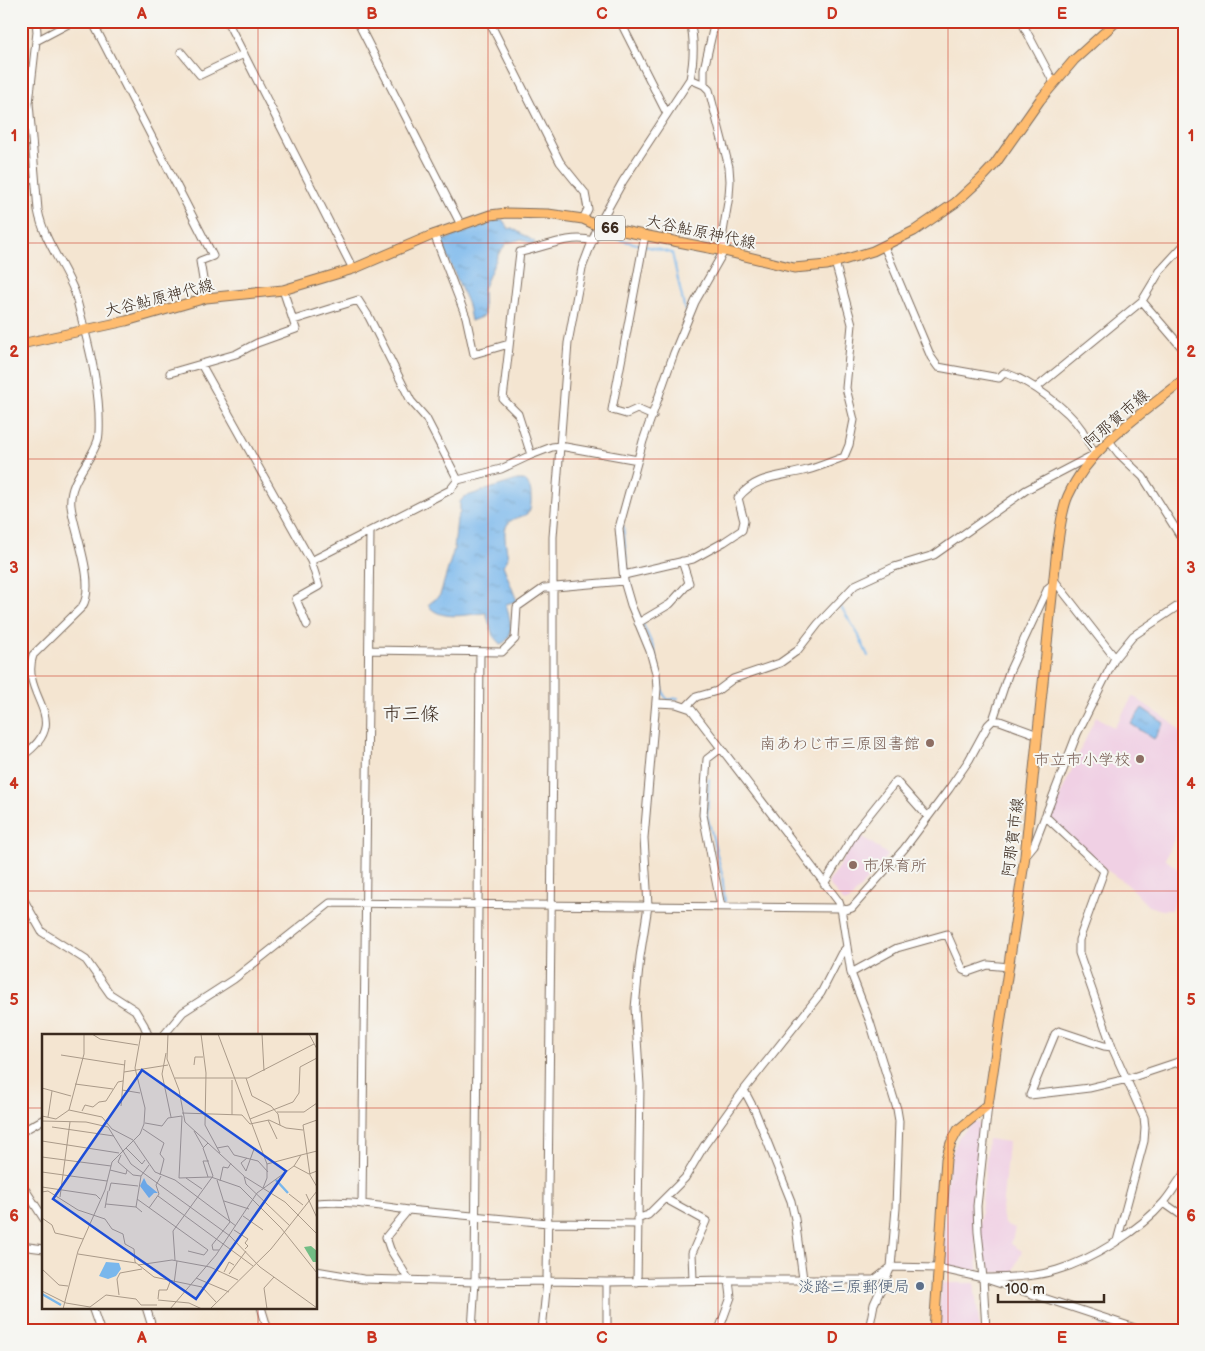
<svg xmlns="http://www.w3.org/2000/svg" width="1205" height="1351" font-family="'Balsamiq Sans','Klee One',sans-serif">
	<defs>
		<pattern id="water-ripples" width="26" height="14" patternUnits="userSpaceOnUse" patternTransform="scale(1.25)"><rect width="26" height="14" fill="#79b7ec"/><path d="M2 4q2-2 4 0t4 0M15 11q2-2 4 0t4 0" fill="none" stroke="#6495bf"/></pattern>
	</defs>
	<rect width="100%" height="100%" fill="#f6f6f2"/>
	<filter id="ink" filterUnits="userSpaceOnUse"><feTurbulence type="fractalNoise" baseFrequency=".02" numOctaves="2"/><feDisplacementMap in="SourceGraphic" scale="10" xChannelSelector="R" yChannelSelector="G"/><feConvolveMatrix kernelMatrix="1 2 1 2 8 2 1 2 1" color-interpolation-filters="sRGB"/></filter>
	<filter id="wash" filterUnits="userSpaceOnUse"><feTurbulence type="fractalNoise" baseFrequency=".0096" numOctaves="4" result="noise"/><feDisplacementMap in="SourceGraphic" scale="20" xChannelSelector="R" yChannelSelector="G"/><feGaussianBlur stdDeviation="1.12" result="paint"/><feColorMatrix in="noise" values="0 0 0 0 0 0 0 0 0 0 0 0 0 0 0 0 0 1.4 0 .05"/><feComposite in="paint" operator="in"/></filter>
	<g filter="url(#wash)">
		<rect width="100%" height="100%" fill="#f4e5d1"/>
		<!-- built -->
		<path fill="#f0d0e4" d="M1133 696 1175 725 1184 737V818L1165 859 1184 874V883L1171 910H1162L1148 906 1128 885 1104 868 1050 818 1096 716 1114 728Z
			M859 834 888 855 849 901 844 903 828 883Z
			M974 1121 980 1124 975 1208 978 1272 942 1265 948 1169 951 1156 959 1136Z
			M988 1139 1008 1142 1002 1211 1004 1224 1015 1228 1011 1244 1022 1251 1013 1273 985 1272 979 1232Z
			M941 1283H974L980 1330H938Z"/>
		<!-- water -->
		<path fill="url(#water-ripples)" stroke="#5a7085" d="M502 219 509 229 512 228 535 242 533 245 522 239 507 243 499 253 483 289 484 316 471 321 468 305 441 241Z
			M517 480H524C530 486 531 489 531 497 533 525 514 510 506 527 503 533 507 550 508 558L506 562 503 565 517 601 506 604C509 615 517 640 500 644L493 636 486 613C468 614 440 622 428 605L440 595 443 585 454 549 457 519 460 512V502L464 497Z
			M1142 708 1164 723 1154 739 1131 724Z"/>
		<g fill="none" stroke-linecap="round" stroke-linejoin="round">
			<!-- stream -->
			<path stroke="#79b7ec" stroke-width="2" d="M598 246 609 237 641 245
				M645 246 672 253 685 311
				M623 526 628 572
				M628 577 633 599
				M841 607 858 634 868 656
				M638 613 654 649 664 695 668 700 678 698
				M709 779 707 815 722 874 725 902
				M1100 1320 1104 1330"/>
		</g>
	</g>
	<g filter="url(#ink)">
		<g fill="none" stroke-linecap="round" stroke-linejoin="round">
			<!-- minor casing -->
			<g stroke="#7c6b5d" stroke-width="9">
				<path id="minor" d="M92 21 213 256 200 261 206 298
					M227 21 353 269
					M357 21 461 225
					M489 21 560 162 585 193 588 209 583 219
					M620 21 667 114
					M1021 21 1054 83
					M883 24 887 21
					M36 41 74 21
					M181 52 200 75 244 54
					M704 85V69L715 21
					M434 234 466 317 474 354 509 344
					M645 235 612 410 626 414 637 409 653 416
					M593 241C569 234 543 248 520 252L503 399 518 414 531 455 552 447 560 446 638 460
					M1142 301 1184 350
					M294 320 358 300 369 317 411 401 426 418 458 480
					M201 364 311 561 319 586 296 599 307 625
					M170 373 236 354 257 343 296 329 283 290
					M1036 388 1142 301 1160 271 1184 245
					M1109 441 1119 454 1143 477 1184 542
					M311 561 450 490 458 480 501 469 531 455
					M624 575 693 559 724 542 742 530 744 521 738 498C756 475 781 477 807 470 820 467 832 461 844 457L849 445 854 420 846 388 852 324 835 262
					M1054 580 1115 658
					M638 623 670 604 689 583 682 561
					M369 650 502 652 515 639 517 607 544 588 624 581
					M657 703 676 704 691 709 839 902 841 908 851 973 870 1022 897 1109 899 1121 896 1208 891 1267 874 1304 869 1330
					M687 706 696 697 717 691 733 679 780 663 797 651 818 624 855 585 894 567 934 555 1026 490 1095 454C1090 446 1086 437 1082 430 1068 409 1028 379 1004 373L999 378 938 367 931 357 884 246
					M993 720 1009 672 1048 588 1053 584
					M720 749 707 759 703 815 721 907
					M21 757C76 719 19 698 33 655L82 607C97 584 74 532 71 506 68 481 91 462 98 440 100 432 99 421 99 413 97 372 85 332 75 293 64 264 44 242 38 210L29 103 37 32 36 21
					M1045 816 1104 871 1079 940V953L1112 1047 1144 1118 1145 1128 1144 1141 1117 1241
					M1025 856 1034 845 1077 734 1115 658 1133 636 1184 602
					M824 884 856 831 896 781 928 817
					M21 895 42 932 86 960 110 994 135 1010 144 1025 148 1035
					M851 973 897 948 947 934 963 970 968 972 988 965 1009 967
					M164 1035 183 1012 234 979 330 903 841 908 846 910 852 908 904 849 949 789 969 760 988 725 993 720 1000 721 1038 735
					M1112 1047 1104 1046 1059 1031 1055 1034 1030 1095 1089 1088 1127 1079 1184 1060
					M744 1090 755 1111 791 1201 795 1219 803 1279
					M21 1132 44 1119
					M21 1183 44 1219
					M666 1199 706 1221 692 1253 693 1280
					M316 1203C347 1200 378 1206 408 1210
					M1164 1203 1184 1217
					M362 1204 370 531
					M637 1219 648 1215 685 1178 704 1146 744 1090 821 993 841 954 847 947
					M21 1246 44 1249
					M316 1271 363 1279 475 1282 547 1281 607 1282 729 1280H874L891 1267 938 1268 983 1278 1141 1330
					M988 1278C1012 1277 1035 1277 1057 1270 1092 1260 1140 1230 1164 1202 1171 1194 1177 1183 1184 1174
					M409 1280 390 1249 386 1237 408 1210 548 1223 637 1224
					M637 1282 640 1085 635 1008 640 957 648 906 644 838 657 689 656 673 650 651 631 605 624 581 619 528 643 441 674 353 695 302 724 251 723 232 729 196 730 181 729 167 709 90 704 85 690 79
					M92 1307 100 1330
					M146 1307 153 1330
					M261 1307 268 1330
					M472 1330 475 1282 480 652
					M542 1330 547 1281 553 749V537L568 343 582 268 598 226 623 181 690 79C694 59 695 41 690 21
					M607 1330V1282
					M719 1330 731 1297 729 1280
					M986 1330 983 1278 978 1232 977 1206 988 1105"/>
			</g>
			<!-- major casing -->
			<g stroke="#7c6b5d" stroke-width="11">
				<path id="major" d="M21 344 126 321 206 298 283 290 353 269 430 236 490 215 507 213 548 214 583 219 598 226 724 251 794 268 827 265 873 251 914 231 955 203 981 179 995 164 1040 100 1074 60 1117 21
					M934 1330 946 1159 951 1143 958 1130 988 1105 1025 856 1057 548C1060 531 1061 512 1068 496 1090 446 1143 413 1184 380"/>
			</g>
			<!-- minor -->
			<use href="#minor" stroke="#fff" stroke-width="7"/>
			<!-- major -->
			<use href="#major" stroke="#febc70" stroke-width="9"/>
		</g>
	</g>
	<!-- grid -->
	<path fill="none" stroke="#c8321e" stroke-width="1" stroke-opacity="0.55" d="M258 21V1035M488 21V1330M718 21V1330M948 21V1330M21 243H1184M21 459H1184M21 676H1184M21 891H1184M21 1108H44M316 1108H1184M258 1307V1330"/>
	<!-- markers -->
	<g fill="#8d6e63" stroke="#f6f6f2" stroke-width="2">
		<circle cx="930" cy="743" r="5"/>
		<circle cx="1140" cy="759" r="5"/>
		<circle cx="853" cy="865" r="5"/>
	</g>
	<circle fill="#5c6f8a" stroke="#f6f6f2" stroke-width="2" cx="920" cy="1286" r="5"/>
	<g text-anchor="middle" stroke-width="4" stroke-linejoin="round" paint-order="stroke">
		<!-- shield labels -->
		<rect fill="#f6f6f2" stroke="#73675e" stroke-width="1" x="595" y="215.5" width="30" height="25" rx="4"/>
		<g font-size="15" font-weight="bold" fill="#3b2a1e">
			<text x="610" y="233">66</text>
		</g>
		<!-- street labels -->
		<g font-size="16" fill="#3b2a1e" stroke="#f6f6f2">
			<text transform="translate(701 231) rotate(12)" y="6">大谷鮎原神代線</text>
			<text transform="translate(159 297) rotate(-14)" y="6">大谷鮎原神代線</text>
			<text transform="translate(1116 418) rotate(-41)" y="6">阿那賀市線</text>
			<text transform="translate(1012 837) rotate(-83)" y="6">阿那賀市線</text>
		</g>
		<!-- education labels -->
		<g font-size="16" fill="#785e54" stroke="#f6f6f2" text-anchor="end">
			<text x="920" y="749">南あわじ市三原図書館</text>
			<text x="1130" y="765">市立市小学校</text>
			<text x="863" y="871" text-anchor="start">市保育所</text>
		</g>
		<!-- service labels -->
		<g font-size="16" fill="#4e5e75" stroke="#f6f6f2" text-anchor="end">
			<text x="910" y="1292">淡路三原郵便局</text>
		</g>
		<!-- quarter labels -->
		<g font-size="19" fill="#3b2a1e" stroke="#f6f6f2">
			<text x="411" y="720">市三條</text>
		</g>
	</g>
	<!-- overview -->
	<g transform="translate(42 1034)">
		<rect width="275" height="275" fill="#f4e5d1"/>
		<path d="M269 212 275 217V228H271L262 213Z" fill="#72bd85"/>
		<path d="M102 144 105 150 116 159H112L107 164 98 152ZM64 228 77 229 79 235 74 242 66 245 57 242Z" fill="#79b7ec"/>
		<path fill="none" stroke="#79b7ec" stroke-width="2.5" d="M234 146 246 159M0 260 19 271"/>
		<path fill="none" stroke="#aa9a89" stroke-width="1" d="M50 0 58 5 96 11M126 0 125 25 137 56 143 88 202 142 204 150 248 192M159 0 164 39 163 91 178 119M176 0 225 130V144L221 154M220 0 222 37M267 0 275 15M124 19 120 40 129 83M19 21 83 31M152 31 153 23H161M82 38 126 31M133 44H206L272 10M204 44 210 62 229 72 236 80 238 91M190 46V81M33 50 71 55M0 54 29 62M80 56 98 59M79 72 83 26M27 76 42 20V0M40 77 43 71 51 73 57 68 64 67 76 48 81 47M235 78H262L275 69M140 79 200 81 208 90 227 86 244 94 261 96M0 82 14 85 27 76 60 83 70 95 91 106 113 138 133 146 194 192M6 83 10 57M208 85 251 68 257 59 258 33 275 24M226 86 235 105M275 86 261 91 268 141 275 153M0 87 44 88 66 93 89 130 188 202 218 233 275 274M103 89 120 92 126 84 140 82 137 144M10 93 72 102M101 95 122 109 118 120 122 125 118 141M152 97 161 113M0 107 77 119M84 114 100 130 103 126M175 114 186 112 192 121 216 127 226 138M79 121 76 128 91 141 99 142 107 131M0 123 69 132M205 124 199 129 204 137 212 115M225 130 259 121M252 132 267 140 275 137M68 136 84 140 85 136M0 138 65 147M166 143 161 127H167M203 143 243 168 275 200M137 144 169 143 198 153 239 194 275 239M144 144 160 155M175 146 188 188M178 147 181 133 186 134 189 129M0 153 54 161 58 165M67 157 69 149 96 152M0 158 6 157 36 176 63 185 70 195 81 200 83 210 92 215 93 228 112 243 160 253 174 268M247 160 261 171M264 160 275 184M116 162 211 232M18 163 28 88M95 165 166 216M182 167 207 175M64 170 94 173 100 178M94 173 99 142M63 174 66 157M107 174 117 160 114 151 119 142M201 182 221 196M0 184 10 191 13 199 41 205M192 196 206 205 203 209 206 212 203 215M177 216H171L170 211 188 188M146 217 162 221 166 216M36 220 94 229M133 226 131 197 171 142 161 114 166 109M96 231 130 226 168 233 196 246M0 235 17 251 26 252M182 238 187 228 192 231M187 240 204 217M154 244 187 258M132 250 135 227M0 257 24 269 48 273 64 261 94 265 99 271H115M77 261 75 245 78 239 100 235M116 265 117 256H125L128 248M116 266 147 269 160 275M21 275 36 217 63 156 70 128 98 100 102 90 103 74 93 34 99 0M128 275 174 221 215 159 252 132 259 121 275 117M168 275 229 215 275 157M225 275 222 254 232 243"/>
		<path fill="#1d4ed8" fill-opacity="0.15" stroke="#1d4ed8" stroke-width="2.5" d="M100 36 244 137 154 265 11 165Z"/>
		<rect width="275" height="275" fill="none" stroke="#3b2a1e" stroke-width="2.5"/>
	</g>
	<!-- margin -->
	<rect width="1205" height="1351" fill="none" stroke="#f6f6f2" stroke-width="55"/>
	<!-- scale -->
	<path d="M998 1294v8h106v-8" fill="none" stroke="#3b2a1e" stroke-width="2.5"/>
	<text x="1005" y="1294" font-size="15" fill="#3b2a1e" stroke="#f6f6f2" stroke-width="4" paint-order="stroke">100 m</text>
	<rect x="28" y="28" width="1150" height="1296" fill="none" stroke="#c8321e" stroke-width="2"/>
	<g font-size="16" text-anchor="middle" font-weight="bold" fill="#c8321e">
		<text x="142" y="19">A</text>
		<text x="372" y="19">B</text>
		<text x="602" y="19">C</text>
		<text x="832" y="19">D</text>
		<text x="1062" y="19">E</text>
		<text x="14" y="141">1</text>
		<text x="1191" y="141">1</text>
		<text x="14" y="357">2</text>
		<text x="1191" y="357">2</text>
		<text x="14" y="573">3</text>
		<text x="1191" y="573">3</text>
		<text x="14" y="789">4</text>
		<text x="1191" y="789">4</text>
		<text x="14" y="1005">5</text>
		<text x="1191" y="1005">5</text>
		<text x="14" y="1221">6</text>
		<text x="1191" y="1221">6</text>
		<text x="142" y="1343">A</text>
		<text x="372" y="1343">B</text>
		<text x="602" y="1343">C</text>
		<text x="832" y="1343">D</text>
		<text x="1062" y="1343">E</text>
	</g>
</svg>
